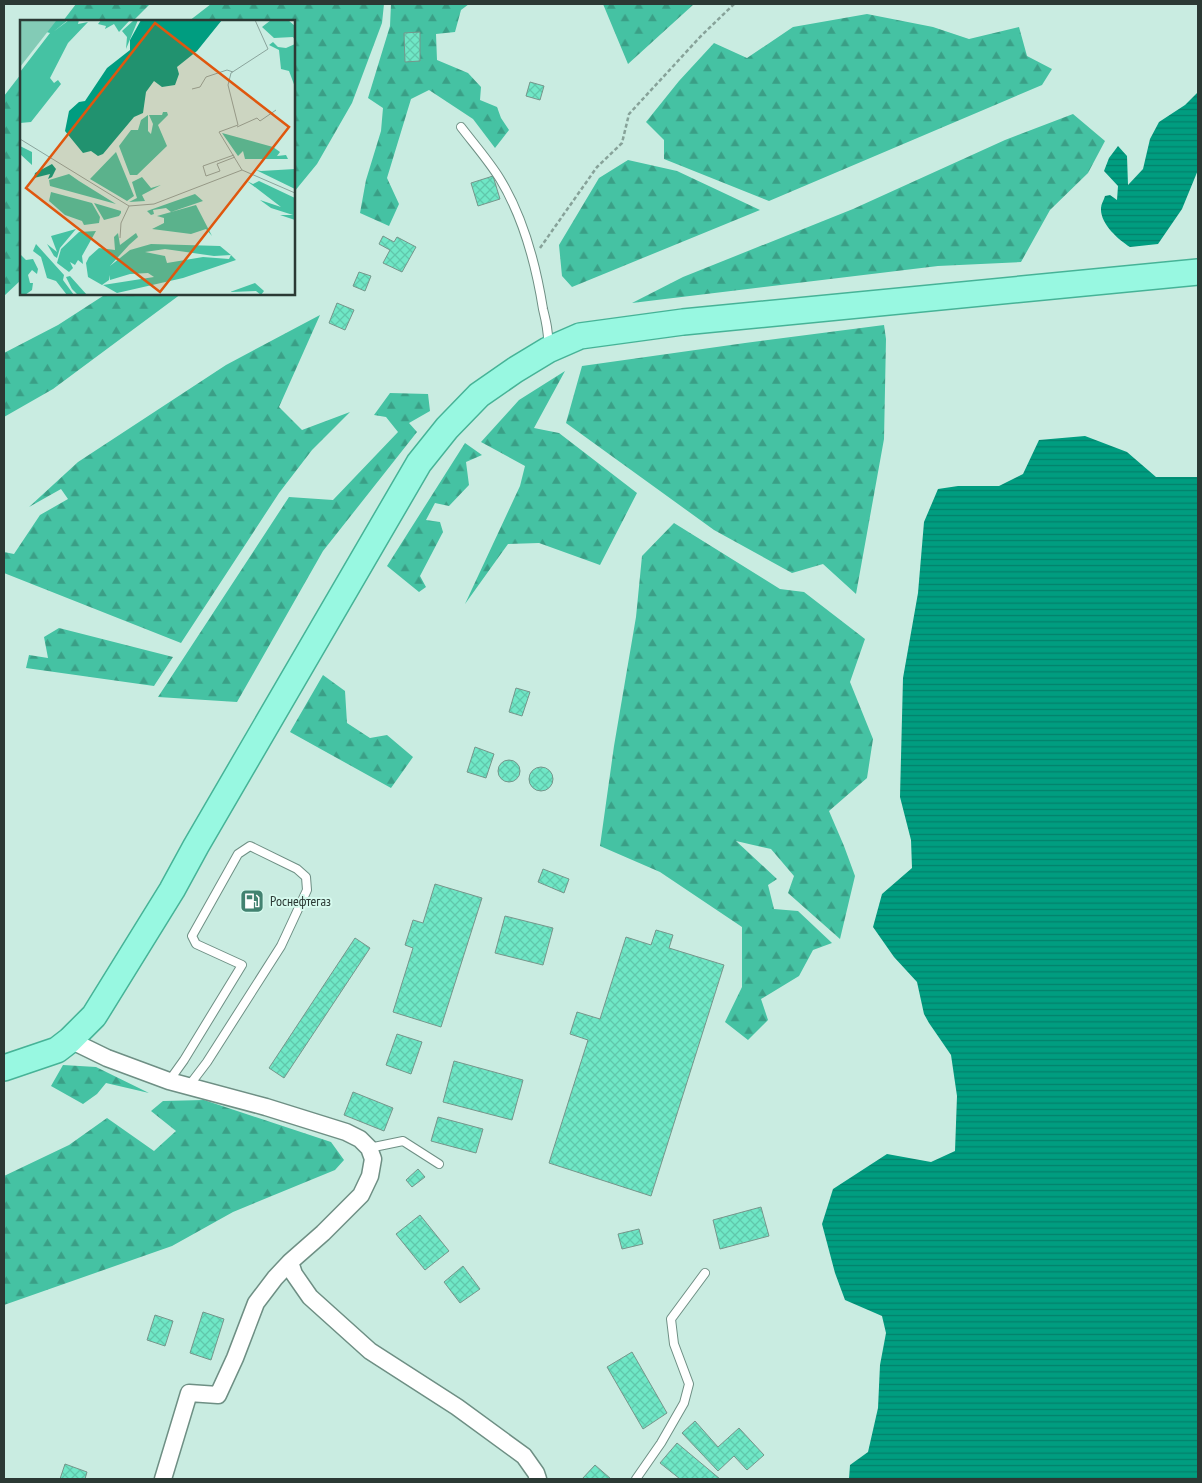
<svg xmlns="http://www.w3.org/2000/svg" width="1202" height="1483" font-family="'PT Sans Narrow',sans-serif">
	<defs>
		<pattern id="forest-firs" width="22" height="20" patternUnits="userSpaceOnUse" patternTransform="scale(1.25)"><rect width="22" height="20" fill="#45c2a3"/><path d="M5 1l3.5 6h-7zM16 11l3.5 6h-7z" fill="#3a9f86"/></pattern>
		<pattern id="water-rules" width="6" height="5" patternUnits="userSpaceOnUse" patternTransform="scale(1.25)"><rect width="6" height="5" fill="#009d80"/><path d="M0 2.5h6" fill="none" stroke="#03816a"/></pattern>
		<pattern id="building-cross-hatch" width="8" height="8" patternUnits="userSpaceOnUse" patternTransform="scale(1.25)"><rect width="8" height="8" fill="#6fe7c6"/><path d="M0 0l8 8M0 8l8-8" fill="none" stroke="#60c7ab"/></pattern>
	</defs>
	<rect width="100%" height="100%" fill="#c9ece1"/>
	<!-- forest -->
	<path fill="url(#forest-firs)" d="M76 4H150L133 21H63Z
		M211 4H384L382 23 352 103 317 164 294 192V21H189Z
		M391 4H469L461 10 455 32 436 34 437 60 468 73 481 87 480 100 497 107 501 118 509 130 495 148 473 119 429 90 411 99 387 178 399 204 389 226 360 213 366 180 381 131 383 108 368 98 390 26Z
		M603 4H694L628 64Z
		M867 14 933 27 969 39 1019 27 1027 56 1052 69 1042 85 769 201 664 159V140L646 122 679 81 714 43 747 58 793 27Z
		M21 74V280L4 296V96Z
		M1073 114 1105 141 1088 173 1050 210 1021 262 938 266 632 303 683 277 853 209 1005 140Z
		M628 160 677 171 760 210 572 287 562 276 559 245 599 178Z
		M106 294H181L53 389 4 417V353L58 325Z
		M320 315 279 407 302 430 350 412 312 450 279 493 181 643 4 573V552L14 554 40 515 68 499 61 489 29 507 78 462 226 365Z
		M884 325 886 339 884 439 856 594 823 564 792 573 714 530 566 423 582 366 745 343Z
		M565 371 534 428 559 433 637 493 600 565 539 543 508 544 465 604 520 486 525 466 481 442 519 400Z
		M390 393 428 394 430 411 409 423 417 432 323 551 237 702 158 697 289 497 333 500 398 432 386 417 374 415Z
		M465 443 482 455 466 462 469 485 449 506 435 503 426 520 440 522 443 532 420 576 426 587 419 592 387 566Z
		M674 523 780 589 804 592 865 639 850 682 873 739 867 778 829 811 844 846 855 876 840 939 788 893 794 876 771 849 736 841 777 879 768 885 774 909 798 911 832 943 813 950 799 976 761 999 768 1020 748 1040 725 1022 742 987V927L660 872 600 846 614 746 636 617 642 556Z
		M59 628 173 657 154 686 26 668 29 655 48 658 44 637Z
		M323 675 345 691 347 723 370 738 387 735 413 757 391 788 290 732Z
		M63 1065 96 1067 149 1093 106 1083 97 1094 83 1104 51 1086Z
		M204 1100 331 1142 344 1160 335 1170 233 1212 172 1246 4 1305V1176L69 1145 107 1118 154 1151 176 1131 151 1111 163 1101Z"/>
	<!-- water -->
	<path fill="url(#water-rules)" d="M1198 92V170L1182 209 1158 244 1130 247C1119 240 1100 224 1101 208 1101 204 1104 200 1105 196L1110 195 1117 200 1118 186 1104 171 1109 158 1118 146 1127 156 1128 185 1143 169 1150 139 1159 122 1185 105Z
		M1085 436 1127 452 1156 477H1198V1479H849L850 1465 868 1452 878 1408 880 1365 886 1333 882 1316 845 1300 835 1273 822 1224 833 1189 887 1154 931 1162 955 1151 957 1096 951 1055 929 1023 924 1014 917 982 894 957 873 927 882 894 912 868 911 840 900 797 903 678 918 593 924 522 938 489 958 486H999L1023 474 1039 440Z"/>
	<!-- building -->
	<path fill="url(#building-cross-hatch)" stroke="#75968b" d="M420 32V61L405 62 404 33Z
		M530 82 544 86 540 100 526 96Z
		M493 176 500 199 478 206 471 183Z
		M383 236 394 242 397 237 416 247 402 272 383 263 390 250 379 244Z
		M359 272 371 276 365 291 353 286Z
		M337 303 354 310 345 330 329 323Z
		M516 688 530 692 522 716 509 712Z
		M475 747 494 754 486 778 467 772Z
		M498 771a11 11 0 1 1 22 0a11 11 0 1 1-22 0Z
		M529 779a12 12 0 1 1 24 0a12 12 0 1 1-24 0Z
		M543 869 569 879 564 893 538 882Z
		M435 884 482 898 441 1027 393 1012 413 948 405 945 413 920 423 923Z
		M505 916 553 928 543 965 495 953Z
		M656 930 673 935 669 948 724 965 651 1196 549 1163 588 1040 570 1034 577 1012 600 1019 626 937 651 945Z
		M355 938 370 948 284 1078 269 1068Z
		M397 1034 422 1042 411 1074 386 1065Z
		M454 1061 523 1080 512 1120 443 1102Z
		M353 1092 393 1108 384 1131 344 1115Z
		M438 1117 483 1129 476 1153 431 1141Z
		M418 1169 425 1177 412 1187 406 1180Z
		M761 1207 769 1236 720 1249 713 1220Z
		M420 1215 449 1251 425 1270 396 1234Z
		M639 1229 643 1244 622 1249 618 1234Z
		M463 1266 480 1289 460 1303 444 1282Z
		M203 1312 224 1319 211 1360 190 1353Z
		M155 1315 173 1321 165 1346 147 1340Z
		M632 1352 667 1413 643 1429 607 1367Z
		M695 1421 718 1447 739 1428 764 1455 747 1470 734 1456 718 1471 682 1433Z
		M677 1443 720 1479H680L660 1463Z
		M65 1464 87 1472 85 1479H60Z
		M595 1465 611 1479H582Z"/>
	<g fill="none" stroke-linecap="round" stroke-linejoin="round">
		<!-- lane casing -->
		<g stroke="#6e8f84" stroke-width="10">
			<path id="lane" d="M461 127C474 144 489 161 500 179 523 217 536 265 543 309 546 321 549 333 548 346
				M169 1081 184 1060 242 965 196 944 192 936 238 854 250 846 297 869 306 877 307 890 281 946 207 1062 188 1087
				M369 1148 403 1141 439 1164
				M636 1479 661 1443 684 1403 689 1384 674 1344 671 1319 705 1273"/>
		</g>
		<!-- street casing -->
		<g stroke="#6e8f84" stroke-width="19">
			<path id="street" d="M70 1040 107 1058 169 1081 266 1107 346 1132 360 1139 369 1148 373 1159 370 1176 361 1195 323 1233 290 1262 294 1274 310 1297 370 1351 457 1407 524 1456 536 1473 538 1479
				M163 1479 189 1393 218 1395 235 1358 256 1303 275 1278 290 1262"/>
		</g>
		<!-- primary casing -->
		<g stroke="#46b397" stroke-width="28">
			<path id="primary" d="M4 1068 57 1050 70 1040 94 1016 172 890 196 846 419 463 447 428 479 395 515 370 548 350 580 336 683 322 1198 272"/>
		</g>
		<!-- path -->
		<path stroke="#87a299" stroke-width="2.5" stroke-dasharray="4 2.5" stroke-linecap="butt" d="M540 248 597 167 622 143 629 114 700 37 734 4"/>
		<!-- lane -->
		<use href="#lane" stroke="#fff" stroke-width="8"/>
		<!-- street -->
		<use href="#street" stroke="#fff" stroke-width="16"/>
		<!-- primary -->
		<use href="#primary" stroke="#98f8e1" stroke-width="25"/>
	</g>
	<!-- icons -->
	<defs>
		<g id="fuel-square" transform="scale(1.25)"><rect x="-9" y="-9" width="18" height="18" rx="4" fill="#428270" stroke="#d6faee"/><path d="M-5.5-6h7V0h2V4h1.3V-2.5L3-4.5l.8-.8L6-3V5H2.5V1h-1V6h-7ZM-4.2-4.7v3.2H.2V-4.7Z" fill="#fff"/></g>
	</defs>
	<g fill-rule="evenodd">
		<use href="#fuel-square" x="252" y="901"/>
	</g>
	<g text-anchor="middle" stroke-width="4" stroke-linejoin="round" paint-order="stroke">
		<!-- poi labels -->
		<g font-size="14" fill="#2b3934" stroke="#d6faee" text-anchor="start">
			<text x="270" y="906">Роснефтегаз</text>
		</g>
	</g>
	<!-- overview -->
	<g transform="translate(20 20)">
		<rect width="275" height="275" fill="#c9ece1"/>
		<path d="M33 0H48L33 12 49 0H59L58 4 68 2 48 23 30 58 34 63 38 60 41 64 11 102 0 103V52L30 13 23 11ZM81 0 98 1 110 0 99 12 94 4 85 9 86 6 78 4ZM114 0H118L106 29 107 17 102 11ZM251 0H268L275 6V20L273 17 254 18 242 7ZM253 22 258 27 266 28 275 24V67L269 51 261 49 259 30 249 25ZM143 92H147L148 95 138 105 147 126 117 155H110L99 126 111 110H118L121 100 128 95V111L131 114 133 104 129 95H142ZM202 113 253 127 260 132 257 136 266 135 268 139H225L223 131 218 136ZM0 126 12 132V145L0 134ZM96 132 114 176 107 181 70 159ZM275 149V169L236 150 241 151ZM49 154 59 161 96 184 30 166 29 160ZM122 157 131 168 141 165 122 175 125 181 109 182 117 178 112 162ZM227 161 233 164 239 161 275 178V200L260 195H273L251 188 240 180 261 187ZM31 172 72 183 80 197 79 203 64 205 62 201 45 195 29 181ZM175 174 183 181 151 192 146 188 133 190 134 194 131 195 127 191ZM74 183 101 191V193L99 196 84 200ZM176 185 192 216 186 209 171 214 132 209 144 203V198L137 196ZM56 209 40 228 37 238 34 236 27 224 37 232 31 216ZM76 211 62 236 63 244 58 240 55 245 50 242 53 248 49 252 37 243 41 229 59 212ZM98 213 100 225 116 213 118 217 109 225 90 246 110 230 131 224 200 226 211 235 194 236 145 229 125 232 145 236 147 243 183 237 209 239 211 235 216 240 163 258 97 273 83 265 134 257 128 253 110 254 90 260V255L89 260 82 265 68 257 66 243 69 237 79 228 95 230 94 217ZM16 224 44 255 43 260 54 275H47L36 261 27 258 21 237 13 231ZM0 234 6 240 13 239 18 249 17 254 12 250 8 255 10 263H13L12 270 5 275H0ZM50 256 67 275H58L52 269 46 257ZM235 263 244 271 241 275 236 271 210 272Z" fill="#45c2a3"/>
		<path d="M0 0 36 1 0 47Z" fill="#83cbb6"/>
		<path d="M121 0H202L177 31 157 47 159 54 155 65 142 67 134 61 126 72 123 93 114 97 83 134 78 136 71 131 63 133 45 111 49 91 59 82 65 81 87 48 110 30V20ZM32 144 36 149 32 157 28 159 30 154 14 158 15 153Z" fill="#009d80"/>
		<path fill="none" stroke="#8aa49c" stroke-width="1" d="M172 69 180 67 186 57 207 50 213 52M217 107 237 98 240 101 256 90M0 119 109 186 134 184 222 150 275 173M214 135 183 146 186 156 200 151 197 144 215 137M222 150 199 112 218 105 208 65 211 53 248 29 235 0M100 218 101 203 109 186"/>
		<path fill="#df570e" fill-opacity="0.15" stroke="#df570e" stroke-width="2.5" d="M135 3 269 107 140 272 6 168Z"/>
		<rect width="275" height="275" fill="none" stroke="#2b3934" stroke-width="2.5"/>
	</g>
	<!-- border -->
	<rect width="1202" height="1483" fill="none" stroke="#2b3934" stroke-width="10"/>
</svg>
